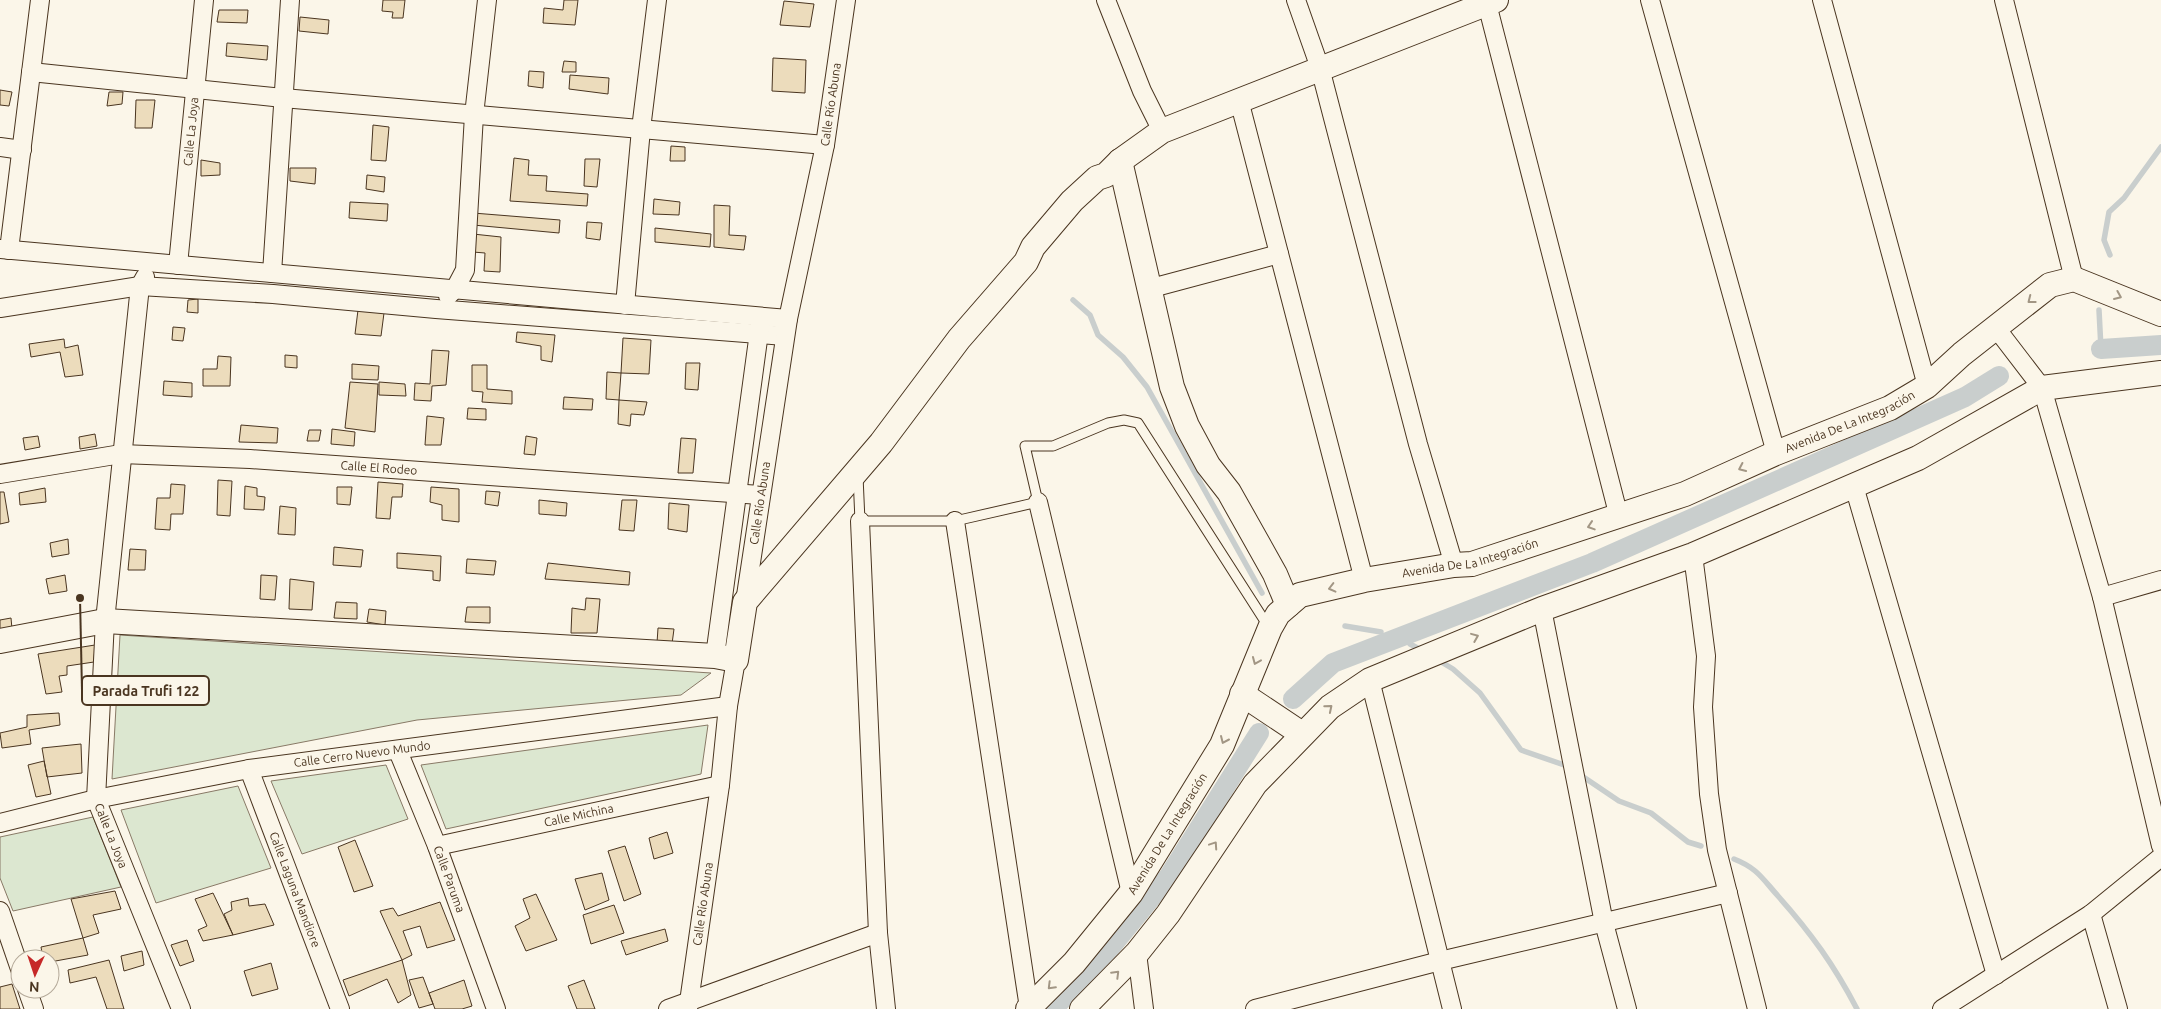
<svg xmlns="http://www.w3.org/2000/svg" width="2161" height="1009" font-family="Ubuntu,sans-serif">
	<rect width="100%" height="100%" fill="#fbf6e9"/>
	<!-- green -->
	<path fill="#dce7d0" stroke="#887966" d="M120 635 711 673 681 695 417 720 112 779Z
		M708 725 701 774 446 829 421 765Z
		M386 765 408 819 302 854 271 781Z
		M238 786 271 868 156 903 121 810Z
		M93 817 121 887 13 911 0 878V837Z"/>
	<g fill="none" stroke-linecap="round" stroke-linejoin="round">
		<!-- stream -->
		<path stroke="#c9cecd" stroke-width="5.5" d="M2110 255 2104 240 2109 212 2124 198 2161 147
			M1073 300 1090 315 1098 335 1123 357 1147 387 1262 593
			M2099 310 2101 349
			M1345 626 1381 632
			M1410 644 1423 651
			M1438 660 1453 669 1480 693 1521 750 1570 767
			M1579 774 1619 801 1651 813 1688 842 1701 846
			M1734 859C1757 868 1762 878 1778 896 1811 933 1834 965 1857 1009"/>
		<!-- canal -->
		<path stroke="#c9cecd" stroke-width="20" d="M2101 349 2161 345
			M1293 699 1333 663 1592 563 1965 397 1999 376
			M1053 1009 1106 953 1169 876 1259 733"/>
	</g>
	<!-- building -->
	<path fill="#ecdcbc" stroke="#4a3520" d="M383 0H405L403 18H392L393 12 382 11Z
		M564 0H578L575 25 543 23 544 8 563 10Z
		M784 1 814 4 810 27 780 25Z
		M219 10H248L247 23 217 22Z
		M300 17 329 20 328 34 299 31Z
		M227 43 268 46 267 60 226 56Z
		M773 58 806 60 805 93 772 91Z
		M564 61 576 62V72H562Z
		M529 71 544 72 543 88 528 86Z
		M570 75 609 78 608 94 569 89Z
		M0 90 12 92 9 106 0 105Z
		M109 92H123L122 104 107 106Z
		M136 100H155L152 128H135Z
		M373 125 389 127 386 161 371 160Z
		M671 146 685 147V161H670Z
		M514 158 529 160 528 175 547 176 546 191 588 194 587 206 510 201Z
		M585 159H600L597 187 584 186Z
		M201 160 220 163V175L201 176Z
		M290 168H316L315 184 290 181Z
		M367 175 385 177 384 192 366 189Z
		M654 199 680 202 679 215 653 214Z
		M350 202 388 204 387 221 349 218Z
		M714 205 730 206 729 235 746 236 744 250 714 247Z
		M473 213 560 220 559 233 473 225Z
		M587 222 602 223 600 240 586 238Z
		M655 228 711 234 710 247 655 242Z
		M473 234 501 237 500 272 484 271 485 253 473 252Z
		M198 299V313L187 312 188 300Z
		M358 310 384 313 381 336 355 334Z
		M173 327 185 328 183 341 172 340Z
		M517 332 555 335 552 362 541 360V346L516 342Z
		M623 338 651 340 649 374 621 373Z
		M64 339 65 348 78 345 83 375 65 377 60 352 31 357 29 344Z
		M432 350 449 351 446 385 432 386 431 401 414 400 415 383 430 384Z
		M285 355 297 356V368L285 367Z
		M218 356 231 357 230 386H203V369H217Z
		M686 363H700L698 390 685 389Z
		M352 364 379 366 378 380 352 379Z
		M472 365H487V389L512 391V404L482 402 483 392 472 391Z
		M607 372 621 373 619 400 606 399Z
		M164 381 192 383V397L163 395Z
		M350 382 378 384 375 432 345 428Z
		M379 382 405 384 406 396 379 395Z
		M564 397 593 399 592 410 563 409Z
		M619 400 647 402 644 415 631 414 630 426 618 424Z
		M468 408 486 409V420L467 419Z
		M427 416 444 418 441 445H425Z
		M241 425 278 428 277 443 239 442Z
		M332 429 355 432 354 446 331 444Z
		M309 430H321L319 441H307Z
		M95 434 97 446 80 449 79 437Z
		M38 436 40 447 25 450 23 438Z
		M526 436 537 438 535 455 524 454Z
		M681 438 696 439 693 473H678Z
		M218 480 232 481 230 516 217 515Z
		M378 482 403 484 402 497H392L390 519 376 518Z
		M171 484 185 485 183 514H171L170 530 155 529 157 498H170Z
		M245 486 257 488V496L265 497 264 510 244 509Z
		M337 487H352L350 505 337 504Z
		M431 487 459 489V522L442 520V505L430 502Z
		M45 488 46 502 20 505 19 493Z
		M486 491 500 492 498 506 485 504Z
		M0 492H4L9 522 0 524Z
		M539 500 567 503 566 516 539 514Z
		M622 500H637L634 531 619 530Z
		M669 503 689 505 687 532 668 529Z
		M280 506 296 508 295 535 278 534Z
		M68 539 69 554 52 557 50 543Z
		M334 547 363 550 361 567 333 565Z
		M130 549 146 550 145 570H128Z
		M397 553 441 556 440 581 433 580V571L397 568Z
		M467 559 496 561 494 575 466 573Z
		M548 563 630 572 629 585 545 579Z
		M65 575 67 591 49 594 46 579Z
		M261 575 277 576 275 600 260 599Z
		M290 579 314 582 312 610 289 609Z
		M586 598 600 599 597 633H571L572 608 585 610Z
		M336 602 357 603V619L334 618Z
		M467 607H490V623L465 622Z
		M369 609 386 611 385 625 367 622Z
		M11 618 12 629 0 631V620Z
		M658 628 674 629 672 644 657 643Z
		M95 645 94 662 67 666V675L59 676 62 692 46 694 38 654Z
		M59 713 60 725 29 730 31 744 2 748 0 733 27 727V715Z
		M81 744 82 773 47 777 42 748Z
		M44 761 51 794 36 797 28 765Z
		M667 832 673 853 654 859 649 838Z
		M355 840 373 886 354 892 338 847Z
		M625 846 641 894 624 901 608 851Z
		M602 873 609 900 585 910 575 879Z
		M115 891 121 909 93 915 99 933 83 938 71 899Z
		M213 893 233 935 203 941 198 930 207 926 195 899Z
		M536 894 557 940 526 951 515 926 530 918 523 899Z
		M248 898 249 906 265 904 274 925 233 935 224 914 232 910 231 902Z
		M440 902 455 940 427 948 420 926 403 931 412 955 402 960 380 911 393 908 398 916Z
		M614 905 624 933 591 944 583 915Z
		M665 929 668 941 626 955 621 941Z
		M83 938 88 955 50 962V959H43L41 947Z
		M187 940 194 961 180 966 171 945Z
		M142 951 144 965 124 971 121 956Z
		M109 960 124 1009H107L96 977 70 983 68 970Z
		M402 960 411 995 398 1003 387 979 349 996 343 980Z
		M271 963 278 989 252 996 244 971Z
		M423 977 433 1004 419 1008 409 980Z
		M464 980 472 1006 462 1009H435L429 993Z
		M584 980 595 1009H577L568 986Z
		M12 984 20 1009H0V987Z"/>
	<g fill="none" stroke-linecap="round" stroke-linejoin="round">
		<!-- lane casing -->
		<g stroke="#4a3520" stroke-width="11">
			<path id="lane" d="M858 476 860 521H955L1038 502 1025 446H1053L1108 423 1124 420 1138 423 1268 626"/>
		</g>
		<!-- street casing -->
		<g stroke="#4a3520" stroke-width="20">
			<g id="street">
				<path d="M1106 0 1142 91 1162 131"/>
				<path d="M1296 0 1320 68 1418 444 1454 565"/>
				<path d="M1486 0 1619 517"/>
				<path d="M1650 0 1776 453"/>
				<path d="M1822 0 1927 386"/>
				<path d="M2004 0 2074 279"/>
				<path d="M31 72 283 98 825 145"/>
				<path d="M1239 100 1364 580"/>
				<path d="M0 147 22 150"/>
				<path d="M0 249 788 319"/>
				<path d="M9 250 40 0"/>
				<path id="s1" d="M178 265 204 0"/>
				<path d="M272 273 290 0"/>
				<path id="s2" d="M145 277 140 286 105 621 96 799 181 1009"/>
				<path d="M1148 289 1279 254"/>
				<path d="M448 296 455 289 465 270 474 115 487 0"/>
				<path d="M625 305 641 129 657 0"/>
				<path d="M0 308 140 286 273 294 436 309 785 336"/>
				<path d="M1996 328 2042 388 2102 597 2161 846"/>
				<path id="s3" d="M0 474 121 454 250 459 760 495"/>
				<path d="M1854 486 1996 975"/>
				<path d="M1038 502 1131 893"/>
				<path d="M860 521 878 933 886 1009"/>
				<path d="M955 521 1029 1008"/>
				<path d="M1693 555 1706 656 1703 707 1709 794 1717 850 1757 1009"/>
				<path d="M2102 597 2161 580"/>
				<path id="s4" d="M745 602 788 319 825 145 846 0"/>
				<path d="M1542 609 1604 923 1627 1009"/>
				<path d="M715 656 760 325"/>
				<path d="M1370 680 1452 1009"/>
				<path id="s5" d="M398 751 437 846 496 1009"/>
				<path id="s6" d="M249 769 340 1009"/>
				<path id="s7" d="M0 823 96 799 249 769 728 706"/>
				<path id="s8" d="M437 846 720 785"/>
				<path d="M0 911 20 969"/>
				<path d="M2091 914 2118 1009"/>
				<path d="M1137 953 1144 1009"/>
				<path d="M27 989 34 1009"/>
				<path d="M668 1009 878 933"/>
				<path id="s9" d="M688 1009 720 785 728 706 736 660"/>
				<path d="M1255 1009 1440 961 1728 893"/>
				<path d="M1942 1009 2091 914 2161 857"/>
			</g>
		</g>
		<!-- secondary casing -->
		<g stroke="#4a3520" stroke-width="26">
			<g id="secondary">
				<path d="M1120 161 1172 387 1187 426 1208 465 1229 492 1275 574 1288 605"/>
				<path d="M0 641 105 621 715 656 736 660 745 602 881 443 959 339 1026 262 1033 247 1072 201 1097 178 1106 175 1120 161 1162 131 1496 0"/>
				<path d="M1242 694 1302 734"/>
				<path id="s10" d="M1028 1009 1074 963 1131 893 1222 745 1270 628 1278 614 1300 595 1364 580 1454 565 1472 564 1685 494 1776 453 1890 408 1927 386 1962 354 2050 285 2074 279 2161 314"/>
				<path d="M1082 1009 1137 953 1168 914 1255 784 1330 707 1370 680 1542 609 1693 555 1918 458 2042 388 2161 373"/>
			</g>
		</g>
		<!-- lane -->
		<use href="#lane" stroke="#fbf6e9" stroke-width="9"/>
		<!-- street -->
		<use href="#street" stroke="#fbf6e9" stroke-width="18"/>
		<!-- secondary -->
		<use href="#secondary" stroke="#fbf6e9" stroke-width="24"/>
	</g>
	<!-- one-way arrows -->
	<defs><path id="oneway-chevron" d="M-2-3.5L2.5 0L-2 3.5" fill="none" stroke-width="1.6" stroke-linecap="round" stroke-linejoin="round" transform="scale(1.25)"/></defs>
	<g stroke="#a29684">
		<use href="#oneway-chevron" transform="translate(2118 296) rotate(23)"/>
		<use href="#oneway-chevron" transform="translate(2031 300) rotate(142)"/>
		<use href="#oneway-chevron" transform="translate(1742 468) rotate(155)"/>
		<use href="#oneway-chevron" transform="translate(1591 526) rotate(162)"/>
		<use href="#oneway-chevron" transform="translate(1332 588) rotate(166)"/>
		<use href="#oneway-chevron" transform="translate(1475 637) rotate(-22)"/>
		<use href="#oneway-chevron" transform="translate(1256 661) rotate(113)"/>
		<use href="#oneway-chevron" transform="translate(1329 708) rotate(-40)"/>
		<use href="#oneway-chevron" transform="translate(1224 740) rotate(114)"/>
		<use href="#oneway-chevron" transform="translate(1214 845) rotate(-56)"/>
		<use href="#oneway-chevron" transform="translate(1116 974) rotate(-45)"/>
		<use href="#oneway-chevron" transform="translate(1051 986) rotate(135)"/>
	</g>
	<g text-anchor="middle" stroke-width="4" stroke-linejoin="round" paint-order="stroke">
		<!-- street labels -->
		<g font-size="12" fill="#4a3520" stroke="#fbf6e9">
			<text dy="4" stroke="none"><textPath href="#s4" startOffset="505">Calle Río Abuna</textPath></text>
			<text dy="4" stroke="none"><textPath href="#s1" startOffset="134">Calle La Joya</textPath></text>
			<text dy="4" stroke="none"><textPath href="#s10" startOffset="1080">Avenida De La Integración</textPath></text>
			<text dy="4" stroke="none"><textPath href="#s3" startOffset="381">Calle El Rodeo</textPath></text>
			<text dy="4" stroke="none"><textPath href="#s4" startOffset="100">Calle Río Abuna</textPath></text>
			<text dy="4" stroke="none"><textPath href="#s10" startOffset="675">Avenida De La Integración</textPath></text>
			<text dy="4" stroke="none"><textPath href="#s7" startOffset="369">Calle Cerro Nuevo Mundo</textPath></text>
			<text dy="4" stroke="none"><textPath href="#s8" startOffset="145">Calle Michina</textPath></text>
			<text dy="4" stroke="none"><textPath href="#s10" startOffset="225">Avenida De La Integración</textPath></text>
			<text dy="4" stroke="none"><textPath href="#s2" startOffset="565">Calle La Joya</textPath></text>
			<text dy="4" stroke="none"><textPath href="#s5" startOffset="138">Calle Paruma</textPath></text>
			<text dy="4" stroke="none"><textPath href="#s6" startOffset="129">Calle Laguna Mandiore</textPath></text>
			<text dy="4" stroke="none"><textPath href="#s9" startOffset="106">Calle Río Abuna</textPath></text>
		</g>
	</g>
	<!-- callouts -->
	<path fill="none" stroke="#4a3520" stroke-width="2" d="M80 598L82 691"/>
	<circle fill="#4a3520" stroke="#fbf6e9" stroke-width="2" cx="80" cy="598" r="5"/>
	<rect fill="#fbf6e9" stroke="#4a3520" stroke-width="2" x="82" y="676" width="127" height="29" rx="5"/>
	<g font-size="14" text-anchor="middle" font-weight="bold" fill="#4a3520">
		<text x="146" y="696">Parada Trufi 122</text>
	</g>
	<!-- north arrow -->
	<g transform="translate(35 974) rotate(183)"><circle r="24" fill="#fbf6e9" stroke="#b4a999"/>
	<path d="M0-4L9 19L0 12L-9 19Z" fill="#c62828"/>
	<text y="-8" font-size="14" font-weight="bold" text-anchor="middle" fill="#4a3520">N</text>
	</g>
</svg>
